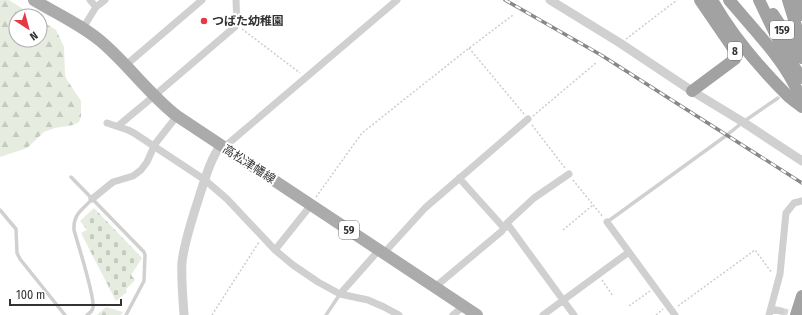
<svg xmlns="http://www.w3.org/2000/svg" width="802" height="315" font-family="'Fira Sans Condensed','Noto Sans JP',sans-serif">
	<defs>
		<pattern id="forest-firs" width="22" height="20" patternUnits="userSpaceOnUse"><rect width="22" height="20" fill="#e6ecdf"/><path d="M5 1l3.5 6h-7zM16 11l3.5 6h-7z" fill="#c6cbc0"/></pattern>
		<pattern id="cemetery-stones" width="16" height="16" patternUnits="userSpaceOnUse"><rect width="16" height="16" fill="#e6ecdf"/><path d="M2 7V4a2 2 0 0 1 4 0v3zM10 15v-3a2 2 0 0 1 4 0v3z" fill="#c6cbc0"/></pattern>
	</defs>
	<rect width="100%" height="100%" fill="#fff"/>
	<!-- forest -->
	<path fill="url(#forest-firs)" d="M0 0H9L34 16H16V40H40V20L56 30 64 47 65 75 67 80 81 101V117L79 122 73 125 55 128 44 132 27 148 0 157Z
		M106 307 123 312 121 315H97Z"/>
	<!-- cemetery -->
	<path fill="url(#cemetery-stones)" d="M94 208 142 258 131 275 135 280 126 289 127 292 116 301 81 233 87 230 80 221Z"/>
	<g fill="none" stroke-linecap="round" stroke-linejoin="round">
		<!-- minor-tunnel -->
		<path stroke="#d6d6d6" stroke-width="7" stroke-dasharray="7 3.5" stroke-linecap="butt" d="M781 311 795 315"/>
		<!-- path -->
		<path stroke="#cdcdcd" stroke-width="1.5" stroke-dasharray="2 2" stroke-linecap="butt" d="M242 29 300 73
			M626 39 677 0
			M469 48 524 114
			M533 116 597 62
			M532 125 565 168
			M573 180 603 217
			M316 197 362 133 464 52 513 15
			M563 230 593 205
			M602 280 613 296
			M629 306 650 291
			M678 306 755 250 772 273
			M212 315 259 242
			M656 315 663 309"/>
		<!-- service -->
		<path stroke="#d0d0d0" stroke-width="3.5" d="M71 177 144 252 145 255 144 281 126 315
			M0 210 16 229 17 253 20 259 65 315
			M607 222 727 135 743 122 778 98
			M87 315C90 313 92 312 93 308 95 296 78 245 74 230 73 213 83 210 92 199
			M326 315 340 294"/>
		<!-- minor -->
		<path stroke="#d0d0d0" stroke-width="7" d="M90 0 96 7
			M83 28 96 7 105 0
			M126 65 202 0
			M107 123 128 130 134 133 205 180 227 199 275 250 293 265 318 282 340 294 368 300 384 307 399 315
			M118 126 154 96 237 25 236 0
			M225 148 229 143 397 0
			M459 178 504 228 509 226 574 315
			M92 199 113 182 133 176 141 170 147 162 155 144 177 116
			M607 222 675 315
			M275 250 311 205
			M384 253 425 208 528 119
			M435 287 502 231 507 223 534 198 569 174
			M340 294 379 250
			M771 309 781 311
			M453 315 464 306
			M543 315 629 252
			M769 315 780 274 786 213 794 203 802 201"/>
		<!-- tertiary -->
		<path stroke="#d0d0d0" stroke-width="9" d="M550 0 620 43 692 91 743 122 802 161
			M184 315C183 298 181 280 182 262 185 238 194 214 201 191 206 176 211 158 221 145"/>
		<!-- primary -->
		<path stroke="#ababab" stroke-width="12" d="M34 0C57 14 84 26 104 44 130 67 150 95 177 116L477 315"/>
		<!-- trunk -->
		<path stroke="#a2a2a2" stroke-width="12" d="M712 0C732 35 759 67 787 95 792 100 797 103 802 107
			M729 0 760 36
			M759 0C772 27 784 54 802 78
			M788 0 802 45
			M797 0 802 15
			M773 14 802 58
			M692 91 735 59 737 54 700 0
			M796 315 802 296"/>
		<!-- rail casing -->
		<g stroke="#888" stroke-width="3.5">
			<path id="rail" d="M505 0 601 55 802 183"/>
		</g>
		<!-- rail -->
		<use href="#rail" stroke="#fff" stroke-width="2" stroke-dasharray="6" stroke-linecap="butt"/>
		<!-- trunk-bridge -->
		<path stroke="#a2a2a2" stroke-width="12" d="M760 36C777 56 793 77 802 102"/>
	</g>
	<!-- markers -->
	<circle fill="#e63946" stroke="#fff" stroke-width="1.5" cx="204" cy="21" r="4"/>
	<g text-anchor="middle" stroke-width="4" stroke-linejoin="round" paint-order="stroke">
		<!-- shield labels -->
		<g fill="#fff" stroke="#707070" stroke-width="1">
			<rect x="770" y="21" width="24" height="18" rx="3"/>
			<rect x="728" y="42" width="14" height="18" rx="3"/>
			<rect x="339" y="221" width="20" height="18" rx="3"/>
		</g>
		<g font-size="11" font-weight="bold" fill="#333">
			<text x="782" y="34">159</text>
			<text x="735" y="55">8</text>
			<text x="349" y="234">59</text>
		</g>
		<!-- poi labels -->
		<g font-size="12" font-weight="bold" fill="#333" stroke="#fff" text-anchor="start">
			<text x="212" y="25">つばた幼稚園</text>
		</g>
		<!-- street labels -->
		<g font-size="12" fill="#333" stroke="#fff">
			<text transform="translate(249 164) rotate(33)" y="4">高松津幡線</text>
		</g>
	</g>
	<!-- north arrow -->
	<g transform="translate(28 28) rotate(144)"><circle r="19" fill="#ffffff" stroke="#adadad"/>
	<path d="M0-3L7 15L0 10L-7 15Z" fill="#e63946"/>
	<text y="-6" font-size="11" font-weight="bold" text-anchor="middle" fill="#333333">N</text>
	</g>
	<!-- scale -->
	<path d="M10 299v6h111v-6" fill="none" stroke="#333333" stroke-width="2"/>
	<text x="16" y="299" font-size="12" fill="#333333" stroke="#ffffff" stroke-width="3" paint-order="stroke">100 m</text>
</svg>
